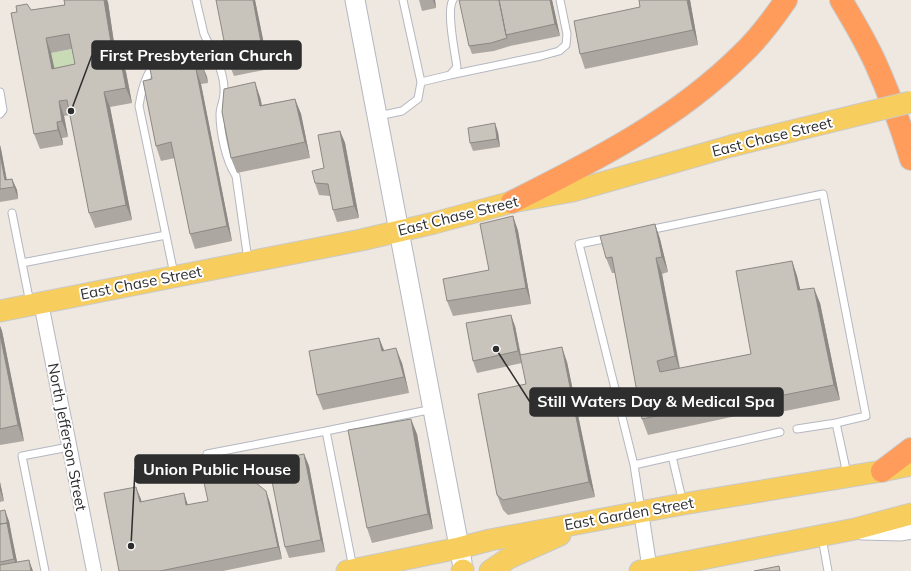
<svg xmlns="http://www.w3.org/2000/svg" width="911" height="571" font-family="Mulish,sans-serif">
	<rect width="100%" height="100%" fill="#efe8e0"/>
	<!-- cemetery -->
	<path fill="#c9dab6" d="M74 49 80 80 58 84 51 53Z"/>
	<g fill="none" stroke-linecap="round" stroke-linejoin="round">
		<!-- lane casing -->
		<g stroke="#b4b7c1" stroke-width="9">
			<path id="lane" d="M196 0 204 34 214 55
				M450 75 541 56 559 51 566 45 567 34 560 0
				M421 82 450 75 457 67C455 53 446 10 453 0
				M0 92 3 110 0 114
				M378 116 402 111 418 99 421 82 403 0
				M12 213 30 303
				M649 230 823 194 866 416 836 423 847 474
				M609 238 579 244 634 465 641 510
				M22 263 166 235
				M174 274 139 106C146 59 167 41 214 55 220 65 225 81 224 93 224 101 220 107 220 114 220 133 226 161 236 176L248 260
				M797 429 836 423
				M207 454 326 431
				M672 456 683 503
				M634 465 780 432
				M822 538 828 571
				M353 568 326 431 433 409
				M45 571 22 456 69 447"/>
		</g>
		<!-- street casing -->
		<g stroke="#b4b7c1" stroke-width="16">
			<path id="street" d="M41 303 94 571
				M641 512 650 571"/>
		</g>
		<!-- secondary casing -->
		<g stroke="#b4b7c1" stroke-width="21">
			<path id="secondary" d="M355 0 462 562
				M862 530 901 531 911 529"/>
		</g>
		<!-- primary casing -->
		<g stroke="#c9c9c9" stroke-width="23">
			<path id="primary" d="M0 311 361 240 434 223 512 202 573 191 731 146
				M347 571 459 548 490 540 683 504 882 471 911 465
				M462 571 463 570
				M490 571 509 558 560 535
				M640 571 855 529 911 514"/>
		</g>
		<!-- highway casing -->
		<g stroke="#c9c9c9" stroke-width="24">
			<path id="highway" d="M841 0C853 20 865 40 875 62 889 93 901 126 911 159
				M512 202C594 161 677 119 742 54 759 38 773 19 786 0
				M882 471 911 449"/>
		</g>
		<!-- lane -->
		<use href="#lane" stroke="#fff" stroke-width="7"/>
		<!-- street -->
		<use href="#street" stroke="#fff" stroke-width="14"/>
		<!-- secondary -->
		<use href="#secondary" stroke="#fff" stroke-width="19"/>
		<!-- primary -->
		<use href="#primary" stroke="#f7ce5d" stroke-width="21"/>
		<!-- highway -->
		<use href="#highway" stroke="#ff9c5c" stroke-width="22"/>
		<!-- primary-bridge casing -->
		<g stroke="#c9c9c9" stroke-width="23" stroke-linecap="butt">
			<path id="primary-bridge" d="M731 146 911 102"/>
		</g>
		<!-- primary-bridge -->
		<use href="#primary-bridge" stroke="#f7ce5d" stroke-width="21"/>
	</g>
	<!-- wall -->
	<path fill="#aca8a1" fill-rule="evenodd" d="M64 0H107L108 2 116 56 120 57 126 72 132 103 110 107 132 220 95 228 89 213 70 115 64 116 68 137 62 138 63 145 40 149 34 134 31 10 65 5ZM72 49 75 64 54 68 51 53Z
		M255 0 269 69 234 76 228 61Z
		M419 0H435L436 8 422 11Z
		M552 0 560 36 510 46 494 51 472 54 469 46Z
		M690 0 698 45 585 69 580 54Z
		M193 56 195 63 201 62 207 77 208 83 201 84 232 241 195 249 190 234 175 158 161 161 156 146 152 79Z
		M260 97 262 105 295 99 301 114 310 158 237 173 231 158Z
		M340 131 345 143 359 218 337 222 333 210 330 196 319 195 315 183 324 168Z
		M498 132 500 147 473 151 470 143Z
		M0 145 1 149 7 180 12 179 17 190 18 199 0 202Z
		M513 216 518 231 531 304 453 316 447 301 489 270Z
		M655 224 660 239 668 272 662 274 680 368 751 354 792 261 797 276 800 290 820 303 840 400 780 412 778 407 648 435 642 419 615 273H612L606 258Z
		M0 326 2 331 24 441 0 445Z
		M515 326 521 355 567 362 595 497 508 515 503 510 497 495 526 384 522 363 477 373 473 361Z
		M379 338 384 350 402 363 409 393 323 410 317 395Z
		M417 434 433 529 372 543 367 528Z
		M304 454 309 466 325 552 289 558 285 547Z
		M244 477 245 480 266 491 270 503 282 559 223 571H119L141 499V501L188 505 208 501Z
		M0 482 4 501 0 502Z
		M0 511 9 521 17 562 0 571Z"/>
	<!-- shaded-wall -->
	<path fill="#8c8883" d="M104 0H107L108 2 118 70 113 55Z
		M253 0H255L269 69 263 53Z
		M433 0H435L436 8Z
		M550 0H552L560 36 555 24Z
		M687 0H690L698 45 693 30Z
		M46 38 51 53 58 84 52 69Z
		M120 57 126 72 132 103 126 88Z
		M201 62 207 77 208 83Z
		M196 69 201 84 232 241 227 226Z
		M255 82 260 97 265 121 260 106Z
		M104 92 110 107 132 220 126 205Z
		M295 99 301 114 310 158 305 142Z
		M59 101 64 116 68 137 62 121Z
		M57 122 62 138 63 145 58 130Z
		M495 123 498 132 500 147 497 139Z
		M340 131 345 143 359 218 354 206Z
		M0 145 1 149 8 188 5 180 0 154Z
		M12 179 17 190 18 199 14 187Z
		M513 216 518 231 531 304 526 288Z
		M655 224 660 239 668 272 662 257Z
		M656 258 662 274 680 372 675 356Z
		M792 261 797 276 804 305 798 290Z
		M814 288 820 303 840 400 834 385Z
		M511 315 515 326 522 363 518 351Z
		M0 326 2 331 24 441 18 425 0 334Z
		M379 338 385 353 382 351Z
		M562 347 567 362 595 497 589 482Z
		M396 348 402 363 409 393 404 377Z
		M411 419 417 434 433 529 428 514Z
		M304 454 309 466 325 552 321 540Z
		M240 465 244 477 247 493 243 481Z
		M0 482 4 501 0 490Z
		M136 487 141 499 144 514 140 502Z
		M266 491 270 503 282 559 278 547Z
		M184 493 188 505H186Z
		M5 510 9 521 12 538 8 526Z
		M7 523 12 538 19 571 14 559Z
		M29 560 33 571H31Z"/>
	<!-- building -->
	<path fill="#c8c3bb" stroke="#8c8883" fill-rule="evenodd" d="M64 0H104L113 55 120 57 126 88 104 92 126 205 89 213 67 100 59 101 62 121 57 122 58 130 34 134 11 13 17 12 16 6 27 4 31 10 65 5ZM69 34 75 64 52 69 46 38Z
		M216 0H253L263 53 228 61Z
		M459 0H499L506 35 507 38 491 43 469 46Z
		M499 0H550L555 24 506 35Z
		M639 0H687L693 30 580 54 574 21 640 7Z
		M193 56 194 63 201 62 203 68 196 69 227 226 190 234 171 142 156 146 143 81 152 79 149 64Z
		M255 82 260 106 295 99 305 142 231 158 222 112 224 89Z
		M495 123 497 139 470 143 468 128Z
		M340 131 354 206 333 210 328 184 315 183 312 171 324 168 318 135Z
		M0 154 5 180 12 179 14 187 0 189Z
		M513 216 526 288 447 301 443 279 489 270 480 224Z
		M655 224 662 257 656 258 675 356 657 361 660 372 751 354 736 271 792 261 798 290 814 288 834 385 774 397 772 392 642 419 612 257 606 258 600 236Z
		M511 315 518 351 473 361 466 323Z
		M0 334 18 425 0 429Z
		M379 338 382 351 396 348 404 377 317 395 309 351Z
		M562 347 589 482 503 500 497 495 478 394 526 384 520 355Z
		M411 419 428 514 367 528 348 430Z
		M304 454 321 540 285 547 268 461Z
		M240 465 243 481 251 479 266 491 278 547 160 571H119L104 493 136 487 140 502 184 493 186 505 208 501 202 473Z
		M5 510 8 526 7 523 0 524V511Z
		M7 523 14 559 0 562V524Z
		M29 560 31 571H0V565Z
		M779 566 780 571H754Z"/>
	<g text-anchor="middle" stroke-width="4" stroke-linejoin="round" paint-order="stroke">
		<!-- street labels -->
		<g font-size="15" fill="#2e2e2e" stroke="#fff">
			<text transform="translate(772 137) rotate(-14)" y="5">East Chase Street</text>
			<text transform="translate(458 216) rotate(-14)" y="5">East Chase Street</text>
			<text transform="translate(141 283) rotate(-11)" y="5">East Chase Street</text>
			<text transform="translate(67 437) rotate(79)" y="5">North Jefferson Street</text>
			<text transform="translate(629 514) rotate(-10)" y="5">East Garden Street</text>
		</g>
	</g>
	<!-- callouts -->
	<path fill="none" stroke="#2e2e2e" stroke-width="1.5" d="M71 111L92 55M496 349L530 402M131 546L135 469"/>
	<g fill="#2e2e2e" stroke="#fff" stroke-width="1.5">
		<circle cx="71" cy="111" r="4"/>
		<circle cx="496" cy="349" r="4"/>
		<circle cx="131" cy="546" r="4"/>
	</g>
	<g fill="#2e2e2e" stroke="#2e2e2e" stroke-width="1.5">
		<rect x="92" y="41" width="209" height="28" rx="4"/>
		<rect x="530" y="388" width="253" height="28" rx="4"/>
		<rect x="135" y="455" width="164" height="28" rx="4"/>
	</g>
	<g font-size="16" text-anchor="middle" font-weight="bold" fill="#fff">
		<text x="196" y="61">First Presbyterian Church</text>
		<text x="656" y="407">Still Waters Day &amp; Medical Spa</text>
		<text x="217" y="475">Union Public House</text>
	</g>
</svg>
